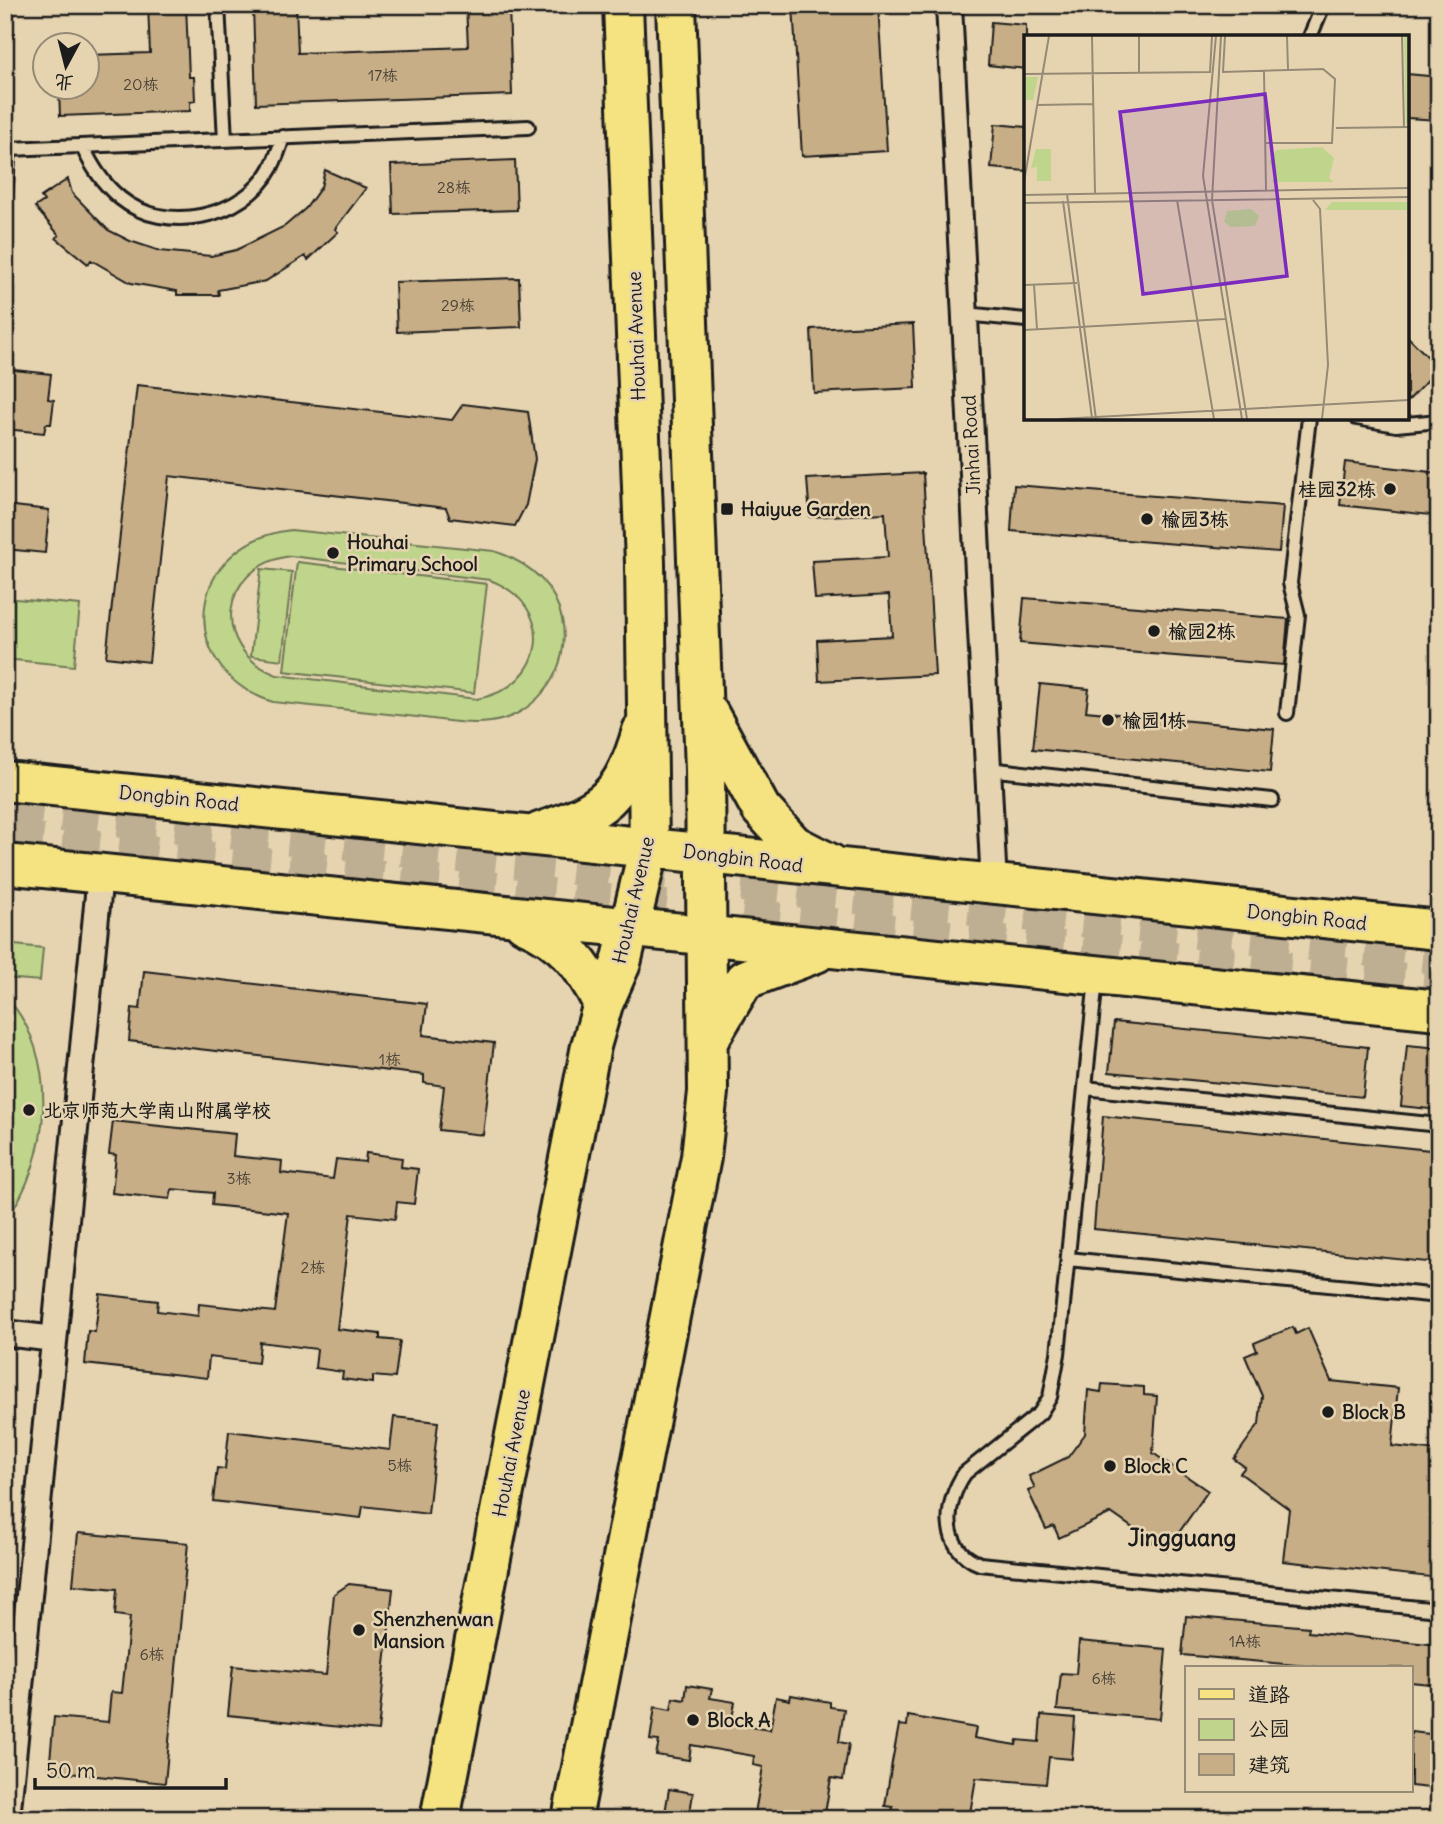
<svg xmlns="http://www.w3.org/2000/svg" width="1444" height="1824" font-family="Delius,'LXGW WenKai TC',sans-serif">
	<rect width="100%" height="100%" fill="#e6d4b1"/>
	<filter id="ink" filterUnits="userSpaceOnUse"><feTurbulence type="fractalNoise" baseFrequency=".0143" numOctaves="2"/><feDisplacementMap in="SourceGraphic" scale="14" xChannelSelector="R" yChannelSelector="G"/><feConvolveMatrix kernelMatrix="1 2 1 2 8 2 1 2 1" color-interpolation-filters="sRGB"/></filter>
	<g filter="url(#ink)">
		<!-- green -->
		<path fill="#bfd58b" stroke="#6e7854" stroke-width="2" fill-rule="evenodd" d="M291 530 494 551C528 562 554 583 562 619 572 666 539 715 491 722 467 725 441 720 417 717 369 712 321 707 273 702 172 670 186 542 291 530ZM290 556 490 580C558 606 548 686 477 699L277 675C210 650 218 567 290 556Z
			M297 562 487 584 474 693 284 671Z
			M261 569 292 572 282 660 251 656Z
			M5 598 80 605 74 666 5 659Z
			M5 944 43 948 40 981 5 978Z
			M5 996C61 1054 51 1161 5 1221V1156L14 1104 5 1054Z"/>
		<!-- building -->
		<path fill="#c7ae86" stroke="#1c1c1c" stroke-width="2" d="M148 5H186L189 77H194L195 101 190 102V111L60 116 59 88H88V55L150 53Z
			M253 5H296L298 53 468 47 466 5H509L512 95 256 104Z
			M793 5H878L887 151 802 156Z
			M991 22 1026 25V69L988 65Z
			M1407 74 1439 77V120L1407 118Z
			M995 124 1026 127V171L991 168Z
			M515 160 517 210 393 214 391 165Z
			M325 170 366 188 335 229 338 232 308 260 305 256 266 281 218 290 219 295H177V291L131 283 91 260 88 264 56 238 59 235 35 207 44 201 41 197 68 179 72 193 108 230 130 241 160 251 211 256 236 250 285 226 306 208 321 187Z
			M519 278 521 327 397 332 395 282Z
			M913 324 916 388 814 393 811 329Z
			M1407 336 1439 368 1407 402Z
			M5 369 51 374 48 399 54 400 51 424H46L44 433 5 429Z
			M137 385 452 420 463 404 528 412 535 459 526 505 515 526 450 518 446 508 169 476 149 662 106 657Z
			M1345 462 1439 473V516L1340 505Z
			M923 473 935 675 819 681 817 640 892 636 889 595 815 599 812 561 888 557 885 513 810 517 807 479Z
			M1014 485 1283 506 1279 552 1011 531Z
			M5 505 49 510 45 553 5 549Z
			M1024 598 1288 619 1284 665 1020 643Z
			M1040 684 1089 689 1086 711 1274 729 1270 772 1033 749Z
			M144 971 427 1004 423 1035 494 1043 483 1135 439 1130 444 1086 424 1083V1075L129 1041 132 1008 140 1009Z
			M1114 1022 1368 1047 1363 1097 1109 1072Z
			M1407 1045 1439 1048V1110L1401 1106Z
			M1103 1116 1439 1151 1437 1263 1094 1229Z
			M113 1121 235 1134 233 1156 282 1161 281 1173 333 1179 336 1159 365 1162 366 1153 402 1158 401 1167 418 1169 414 1204 397 1202 395 1219 351 1214 337 1329 380 1334V1339L400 1341 395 1378 373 1376V1383L342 1379 343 1372 315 1368 317 1349 260 1342 258 1363 209 1357 207 1378 85 1364 88 1331 95 1332 100 1294 158 1301 157 1311 198 1316 199 1304 275 1312 288 1213 212 1205 213 1193 172 1189 170 1199 112 1193 116 1155 109 1154Z
			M1293 1327 1296 1334 1308 1328 1331 1381 1398 1388 1392 1446 1439 1451V1578L1283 1561 1289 1509 1240 1473 1245 1467 1234 1459 1259 1424 1262 1396 1245 1356 1257 1351 1254 1343Z
			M1102 1384 1144 1387V1395L1157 1396 1153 1453 1208 1491 1166 1551 1111 1513 1059 1538 1054 1526 1046 1529 1028 1491 1035 1488 1029 1476 1068 1457 1085 1434 1088 1390 1101 1392Z
			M394 1417 438 1422 428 1514 363 1506 361 1518 213 1501 217 1468 225 1469 229 1431 390 1450Z
			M78 1533 188 1543 165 1783 49 1771 54 1717 108 1722 111 1692 122 1693 130 1617 115 1615 117 1589 73 1585Z
			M349 1584 393 1589 378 1731 228 1715 233 1666 326 1675 334 1594Z
			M1186 1616 1309 1627 1308 1632 1439 1645V1685L1411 1682V1668H1330L1182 1655Z
			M1079 1641 1166 1649 1160 1719 1057 1710 1061 1673 1076 1674Z
			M687 1685 712 1689 710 1698 735 1702 731 1724 770 1730 776 1697 790 1700 791 1695 830 1702V1707L844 1709 839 1742 849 1744 843 1780 831 1778 824 1819H754L763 1767 753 1765 754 1756 691 1745 689 1760 656 1755 659 1741 650 1740 655 1707 671 1710 673 1698 685 1700Z
			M1041 1715 1075 1718 1072 1759 1049 1757 1046 1784 976 1778 969 1819H891L893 1807 885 1806 892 1762 899 1725 907 1726 908 1716 976 1728 974 1738 1016 1745 1017 1740 1039 1742Z
			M1411 1732 1439 1735V1789L1411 1786Z
			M669 1789 693 1793 689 1819H664Z"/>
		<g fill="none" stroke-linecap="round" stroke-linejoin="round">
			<!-- highway-tunnel -->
			<path stroke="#beaf93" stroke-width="38" stroke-dasharray="38 19" stroke-linecap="butt" d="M5 807 1439 955
				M5 839 948 939 1439 985"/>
			<!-- lane casing -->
			<g stroke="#1c1c1c" stroke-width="18">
				<path id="lane" d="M218 5 225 140
					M1310 37 1323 5
					M82 146C92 166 102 183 120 198 165 235 244 218 271 168 276 158 280 147 283 137
					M5 194 9 149 528 127
					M965 314 1026 320
					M1357 418 1396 425 1439 421
					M1287 713 1298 615 1290 583 1309 418
					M988 769 1272 800
					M1096 979 1058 1354 1050 1397 1040 1413 965 1473C944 1503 940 1549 980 1564L1439 1610
					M1085 1088 1439 1125
					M1068 1259 1439 1296"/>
			</g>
			<!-- street casing -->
			<g stroke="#1c1c1c" stroke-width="30">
				<path id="street" d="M949 5 994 885
					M5 1333 54 1339
					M7 1819 100 875"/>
			</g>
			<!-- primary casing -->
			<g stroke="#1c1c1c" stroke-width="44">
				<path id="primary" d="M709 714 761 809 794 845 831 864
					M5 781C483 829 961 882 1439 930
					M540 832C604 810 622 798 642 731
					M5 864 1439 1010
					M524 923C564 939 584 966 603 1004
					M708 1041 744 980 816 953
					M440 1819 591 1046 603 1004 621 963 649 847 645 563 623 5
					M572 1819 701 1157 708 1092 705 770 676 5"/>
			</g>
			<!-- lane -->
			<use href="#lane" stroke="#e6d4b1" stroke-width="12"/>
			<!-- street -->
			<use href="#street" stroke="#e6d4b1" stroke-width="24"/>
			<!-- primary -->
			<use href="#primary" stroke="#f5e382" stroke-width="38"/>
		</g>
	</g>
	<!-- markers -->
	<g fill="#1c1c1c" stroke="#e6d4b1" stroke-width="2.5">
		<circle cx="1390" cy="489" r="7"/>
		<rect x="720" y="502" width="14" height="14" rx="3.5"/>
		<circle cx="1147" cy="519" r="7"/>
		<circle cx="333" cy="553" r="7"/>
		<circle cx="1154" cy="631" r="7"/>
		<circle cx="1108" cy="720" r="7"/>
		<circle cx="29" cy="1110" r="7"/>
		<circle cx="1328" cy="1412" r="7"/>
		<circle cx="1110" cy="1466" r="7"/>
		<circle cx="359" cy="1630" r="7"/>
		<circle cx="693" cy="1720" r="7"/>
	</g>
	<g text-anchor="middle" stroke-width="5" stroke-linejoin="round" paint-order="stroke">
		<!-- number labels -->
		<g font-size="16" fill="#474036">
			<text x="383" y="81">17栋</text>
			<text x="141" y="90">20栋</text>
			<text x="454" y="193">28栋</text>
			<text x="458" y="311">29栋</text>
			<text x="390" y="1065">1栋</text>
			<text x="239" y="1184">3栋</text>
			<text x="313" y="1273">2栋</text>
			<text x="400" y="1471">5栋</text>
			<text x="1245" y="1647">1A栋</text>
			<text x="152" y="1660">6栋</text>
			<text x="1104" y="1684">6栋</text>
		</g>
		<!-- street labels -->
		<g font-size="19" fill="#1c1c1c" stroke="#e6d4b1">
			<text transform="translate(636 336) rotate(-92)" y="7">Houhai Avenue</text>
			<text transform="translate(971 445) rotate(-93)" y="7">Jinhai Road</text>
			<text transform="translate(179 798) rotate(6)" y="7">Dongbin Road</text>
			<text transform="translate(743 858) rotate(7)" y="7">Dongbin Road</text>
			<text transform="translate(633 900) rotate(-77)" y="7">Houhai Avenue</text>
			<text transform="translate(1307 917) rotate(6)" y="7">Dongbin Road</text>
			<text transform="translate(511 1453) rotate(-79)" y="7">Houhai Avenue</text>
		</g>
		<!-- poi labels -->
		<g font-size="19" font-weight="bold" fill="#1c1c1c" stroke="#e6d4b1" text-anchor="start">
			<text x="1376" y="496" text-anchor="end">桂园32栋</text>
			<text x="741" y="516">Haiyue Garden</text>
			<text x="1161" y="526">榆园3栋</text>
			<text x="347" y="549">Houhai<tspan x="347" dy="22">Primary School</tspan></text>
			<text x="1168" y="638">榆园2栋</text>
			<text x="1122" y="727">榆园1栋</text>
			<text x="43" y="1117">北京师范大学南山附属学校</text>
			<text x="1342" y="1419">Block B</text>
			<text x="1124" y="1473">Block C</text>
			<text x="373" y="1626">Shenzhenwan<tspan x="373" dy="22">Mansion</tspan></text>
			<text x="707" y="1727">Block A</text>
		</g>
		<!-- quarter labels -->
		<g font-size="23" font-weight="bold" fill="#1c1c1c" stroke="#e6d4b1">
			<text x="1182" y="1546">Jingguang</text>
		</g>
	</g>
	<!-- overview -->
	<g transform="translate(1024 35)">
		<rect width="385" height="385" fill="#e6d4b1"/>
		<path d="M380 1H385V89H382ZM0 42H14L9 65H0ZM298 112 310 123 305 143 310 147H247L252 143 245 126 252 115ZM12 114H27V146H13V132L7 133ZM308 167H385V360L383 175H301ZM227 174 235 181 231 191 207 192 200 187 203 176Z" fill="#bfd58b"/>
		<path fill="none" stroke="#958a75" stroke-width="2" d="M68 1 71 159M192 1 179 141 218 384M197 1 188 165 223 384M201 1 199 37 299 34 311 44 308 108H241M263 1 264 34M378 1 380 92M240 36 242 155M115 38V1M0 39 186 37 188 1M13 70 69 69M312 93 385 92M0 147 25 1M43 159 72 384M0 160 385 153M153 165 190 384M289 165 296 174 304 330 298 384M39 166 68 383M0 168 385 162M0 250 53 248M10 250 13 294M0 295 201 284M35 384 385 365"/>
		<path fill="#7b2cbf" fill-opacity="0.15" stroke="#7b2cbf" stroke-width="3.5" d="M241 59 263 241 119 259 96 77Z"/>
		<rect width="385" height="385" fill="none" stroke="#1c1c1c" stroke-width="3.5"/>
	</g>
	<!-- margin -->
	<rect width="1444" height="1824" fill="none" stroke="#e6d4b1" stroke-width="28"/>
	<rect x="14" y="14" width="1416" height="1796" fill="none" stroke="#1c1c1c" stroke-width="2.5" filter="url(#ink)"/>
	<!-- legend -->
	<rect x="1185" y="1666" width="228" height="126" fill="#e6d4b1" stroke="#958a75" stroke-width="2"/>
	<rect x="1199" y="1689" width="35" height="10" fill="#f5e382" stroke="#958a75" stroke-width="2"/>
	<text x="1248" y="1702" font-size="21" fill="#1c1c1c">道路</text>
	<rect x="1199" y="1719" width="35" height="21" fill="#bfd58b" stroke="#958a75" stroke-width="2"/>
	<text x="1248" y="1736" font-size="21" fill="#1c1c1c">公园</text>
	<rect x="1199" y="1754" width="35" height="21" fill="#c7ae86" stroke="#958a75" stroke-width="2"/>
	<text x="1248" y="1772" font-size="21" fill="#1c1c1c">建筑</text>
	<!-- north arrow -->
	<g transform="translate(66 66) rotate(187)"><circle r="33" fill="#e6d4b1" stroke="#958a75" stroke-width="2"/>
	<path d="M0-5L12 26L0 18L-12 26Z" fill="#1c1c1c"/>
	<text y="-10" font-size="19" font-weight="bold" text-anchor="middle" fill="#1c1c1c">北</text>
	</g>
	<!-- scale -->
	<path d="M35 1778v10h191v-10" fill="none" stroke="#1c1c1c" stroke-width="3.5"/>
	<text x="46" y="1778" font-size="21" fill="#1c1c1c" stroke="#e6d4b1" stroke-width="5" paint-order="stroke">50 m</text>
</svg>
